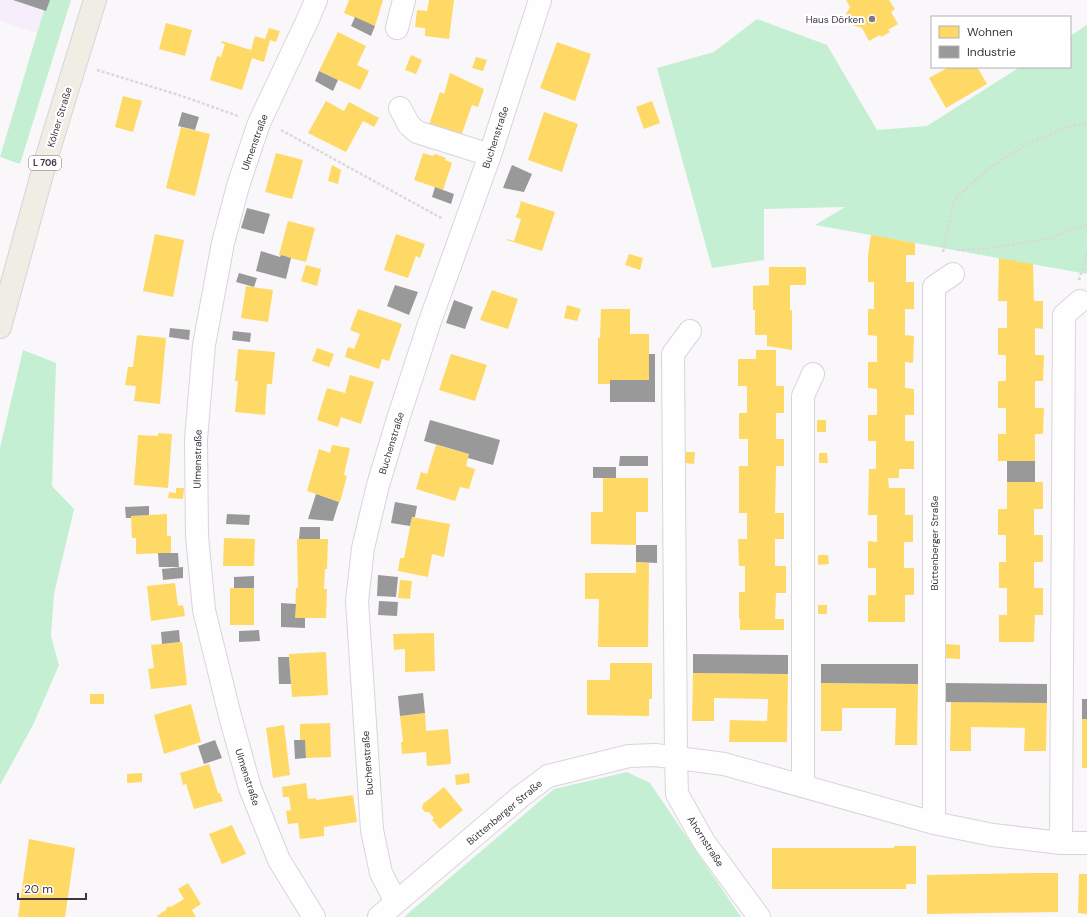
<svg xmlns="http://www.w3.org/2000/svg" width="1087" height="917" font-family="'DM Sans',sans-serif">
	<rect width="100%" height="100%" fill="#f9f7fa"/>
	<!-- built -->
	<path fill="#f7eefb" d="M0 0H47L37 33 0 21Z"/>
	<!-- green -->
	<path fill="#c5efd3" d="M47 0H71L20 164 0 157Z
		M757 19 827 45 877 130 927 126 1020 67H1070V36L1087 25V274L815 225 845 207 764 209V260L712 268 657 68 714 52Z
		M23 350 56 363 52 486 74 509 54 594 51 636 59 665 33 725 0 785V448Z
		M627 772 650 783 741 917H404L554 789Z"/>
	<!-- homes -->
	<path fill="#ffd966" d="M349 0H383L375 26 344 13Z
		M429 0H454L449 39 425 36V28L415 27 417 10 427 11Z
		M846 0H889L895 9 891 12 898 24 888 30 890 32 881 37 880 35 869 41 862 28 852 25 846 14 850 7Z
		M166 23 192 30 185 56 159 49Z
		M269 28 280 31 276 42 270 40 264 62 252 58 242 90 210 80 217 56 221 57 225 44 221 43 222 41 251 50 255 36 265 39Z
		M338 32 366 46 357 65 369 71 360 90 319 71Z
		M557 42 591 54 575 101 540 88Z
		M411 55 422 60 416 74 405 70Z
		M476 57 487 60 483 71 472 68Z
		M949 67H977L987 84 946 108 929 78Z
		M450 73 484 89 478 107 472 105 460 139 428 128 440 92 444 94Z
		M123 96 142 101 133 132 115 127Z
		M326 101 344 111 349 102 379 118 374 127 363 121 346 152 308 133Z
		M652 101 660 123 644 129 636 107Z
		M544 112 578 124 562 172 528 160Z
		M181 127 210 134 195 196 166 188Z
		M276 153 303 160 292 199 265 192Z
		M423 153 433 156 435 154 446 158 445 160 452 163 443 190 414 180Z
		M332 165 341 170 338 184 328 181Z
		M520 201 555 212 542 251 507 240 508 239 514 241 521 219 515 217 516 215H517L521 202H519Z
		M288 221 315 228 306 262 279 255Z
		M155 234 184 240 173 297 143 291Z
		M396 234 425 244 420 258 416 256 408 278 384 270Z
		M871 235 915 243V255H906V282H914V309H905V335L914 336 913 363 905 362V388L914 389V415H905V441H914V469H899V478H888L889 488H905V515H913V542H904V568H914V595H905V622H868V595H876V568H868V541L877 542V515H868L869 469H876V441H868V415H877V389L868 388V362H877V336L868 335V309H874V282H868V255Z
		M629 254 643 258 640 270 625 265Z
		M999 258 1033 264 1034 301H1043V329L1035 328V355H1044L1043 381H1035V408H1044L1043 434H1035V461H998V434H1006V408H998V381H1006V355H998V328H1007V301H998Z
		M306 265 321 269 317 286 301 281Z
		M769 267H806V285H790V310H792V350L767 346V335H755V310H753V286L769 285Z
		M246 286 273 290 268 322 241 318Z
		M492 290 518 299 508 329 480 320Z
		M567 305 581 309 577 321 564 318Z
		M358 309 402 324 389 361 382 359 379 369 345 357 348 347 354 349 360 334 350 330Z
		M601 309H630V334H649V380H610V384H598V338H600Z
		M137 335 166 338 160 404 134 401 136 386 125 385 128 367H133Z
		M317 348 334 354 329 367 312 361Z
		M238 349 275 352 272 384H267L265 415 235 412 238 381H235Z
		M756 350H776V386H784V413H776V439H784V466H776L775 513H784V539H775V566H786V593H776L775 619H784V630H740V619H739V592H745V566H739L738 539H747V513H739V466H748V439H739V413H747V386H738V359H756Z
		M451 354 487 365 475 401 439 390Z
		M350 375 374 382 361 424 341 417 338 427 317 420 327 388 345 393Z
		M817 420H826V432H817Z
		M158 433 172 434 168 488 134 485 138 435 158 436Z
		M332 445 350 448 344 475 347 476 340 502 307 491 319 449 330 453Z
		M436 445 469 454 466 466 475 469 469 489 460 487 455 501 416 489 421 472 427 474Z
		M684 452H695L694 464 685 463Z
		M819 453H827L828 463H819Z
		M603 478H648V512H636V545L591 544V512H603Z
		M1007 482H1043V509H1034V535H1043V562H1034V588H1043V615H1035L1034 642H999V615H1007V588H999V562H1006V535H998V509H1007Z
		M176 488H184L183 499 168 498 169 492 176 493Z
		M167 514V536H171V553L136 554V538H132L131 516Z
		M412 517 450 524 444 557 432 554 428 577 398 571 400 558H404Z
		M224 538 255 539 254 566H223Z
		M297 539H328L327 569H325L324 589H327L326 618H295L296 588H298Z
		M818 555H828L829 564 818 565Z
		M636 562 649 563 648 647H598L599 599H585V573H636Z
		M400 580 412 581 410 599 398 598Z
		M175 583 178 606 183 605 185 616 151 621 147 586Z
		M230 588H254V625H230Z
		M818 605H827V614H818Z
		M434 633 435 671 405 672V649L394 650 393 634Z
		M182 642 187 685 151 689 148 669 154 668 151 645Z
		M944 644 960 645V659L943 658Z
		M326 652 328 695 292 697 289 654Z
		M610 663H652V699H649V716L587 715V680H610Z
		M693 673 788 674 787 742H729L730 720 767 721 768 699 714 698V721H692Z
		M821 683 918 684 917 745H895L896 708H842V731H821Z
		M90 694H104V704H90Z
		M951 702 1047 703 1046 751H1024L1025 728 971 727V751H950Z
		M191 704 201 742 164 754 154 715Z
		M425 713 426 731 448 729 451 764 427 766 426 752 402 754 401 742H403L400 716Z
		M1082 719H1087V768H1082Z
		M330 723 331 757 306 758 305 740H300V724Z
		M284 725 290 775 273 778 266 728Z
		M209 764 218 793H220L223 801 194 809 186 784 183 785 180 773Z
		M142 773V782L127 783V774Z
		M469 773 470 783 456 785 455 775Z
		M306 783 308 799 316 798V800L353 795 357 822 324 827V836L300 839 298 823 288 824 286 811 291 810 289 797H283L282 787Z
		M444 787 463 810 440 829 432 820 434 818 429 812H425L422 808 423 804Z
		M232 825 240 843H241L246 854 222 864 209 834Z
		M29 839 75 848 65 917H18Z
		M894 846H916V884H906V889H772V848H894Z
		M1032 873H1058V912L927 914V875Z
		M1079 874H1087V914L1078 913Z
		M188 883 201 904 192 910 196 917H157V916L167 909 166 908 170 906 171 907 184 899 178 889Z"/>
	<!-- industry -->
	<path fill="#999" d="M13 0H50L46 11Z
		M355 17 375 26 371 36 351 26Z
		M319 71 338 80 333 91 315 81Z
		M182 112 199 117 195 130 178 126Z
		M512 165 532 174 524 192 503 188Z
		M435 187 454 194 451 204 432 197Z
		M247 208 270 214 264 234 241 228Z
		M261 251 280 257 281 255 291 258 286 279 256 271Z
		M239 273 257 278 254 287 236 282Z
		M395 285 418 292 409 315 387 306Z
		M454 300 473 307 465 329 446 323Z
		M170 328 190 330 189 340 169 337Z
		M233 331 251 333 250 342 232 340Z
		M649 354H655V402H610V380H649Z
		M430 420 500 440 493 465 468 458 469 454 424 441Z
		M620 456H648V466H619Z
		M1007 461H1035V482H1007Z
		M593 467H616V478H593Z
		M316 494 339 502 333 521 308 519Z
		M395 502 417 506 415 517H412L410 526 391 523Z
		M149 506V515L131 516V518H126L125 507Z
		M227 514 250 515 249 525 226 524Z
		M300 527H320V539H299Z
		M636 545H657V563L636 562Z
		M158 553H178L179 567H159Z
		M183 567V578L163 580 162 569Z
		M378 575 398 577 396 597 377 596Z
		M254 576V588H234V577Z
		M379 601 398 602 397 616 378 615Z
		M281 603 296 604 295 618H305V628L281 627Z
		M179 630 180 642 162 644 161 632Z
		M259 630 260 641 239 642V631Z
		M693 654 788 655V674L693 673Z
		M278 657H289L291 684H279Z
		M821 664H918V684L821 683Z
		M942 683 1047 684V703L942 702Z
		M423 693 425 713 400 716 398 696Z
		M1082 699H1087V719H1082Z
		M215 740 222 758 204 764 198 746Z
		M294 740H305L306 758 295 759Z"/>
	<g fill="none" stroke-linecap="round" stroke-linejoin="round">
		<!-- minor casing -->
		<g stroke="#d9d4db" stroke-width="24">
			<path id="minor" d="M397 28 404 0
				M400 108 409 125 417 132 490 155
				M690 331 673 354 676 757 677 794 704 842 759 917
				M803 786V396L813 374
				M934 823V287L953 274
				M1061 843 1064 315 1080 301
				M396 902 381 873 372 830 357 601 363 548 378 485 398 419 429 324 490 155 540 0
				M314 917 279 860 250 788 230 716 204 610 197 536 196 439 204 345 223 243 238 186 259 123 309 17 316 0
				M379 917 520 797 548 776 629 756 655 755 724 764 934 823 993 835 1061 843H1087"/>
		</g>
		<!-- major casing -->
		<g stroke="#d6d4d7" stroke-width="24">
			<path id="major" d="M0 327 47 156 95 0"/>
		</g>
		<!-- path -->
		<path stroke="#dad9da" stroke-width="2.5" stroke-dasharray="3 2" stroke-linecap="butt" d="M97 70 182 96 238 116
			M281 130 443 219
			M957 250 992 248 1046 239 1087 225
			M943 252 954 200 989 168 1026 145 1062 129 1087 122
			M1079 280 1087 253"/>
		<!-- minor -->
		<use href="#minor" stroke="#fefefe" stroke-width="22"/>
		<!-- major -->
		<use href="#major" stroke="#f0ede5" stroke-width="22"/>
	</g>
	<!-- markers -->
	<circle fill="#7f7a81" stroke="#fff" stroke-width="1.5" cx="872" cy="19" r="4"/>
	<g text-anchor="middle" stroke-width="4" stroke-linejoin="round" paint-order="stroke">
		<!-- shield labels -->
		<rect fill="#fff" stroke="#777279" stroke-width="1" x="29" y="156" width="32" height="14" rx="3"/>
		<g font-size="9" font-weight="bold" fill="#3d3640">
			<text x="45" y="166">L 706</text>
		</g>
		<!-- poi labels -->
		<g font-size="10" fill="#3d3640" stroke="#fff" text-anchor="end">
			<text x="864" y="23">Haus Dörken</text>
		</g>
		<!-- street labels -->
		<g font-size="10" fill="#3d3640" stroke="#fff">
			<text transform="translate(59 117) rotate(-73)" y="4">Kölner Straße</text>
			<text transform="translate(495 137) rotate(-72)" y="4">Buchenstraße</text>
			<text transform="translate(254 142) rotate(-70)" y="4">Ulmenstraße</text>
			<text transform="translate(391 443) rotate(-73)" y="4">Buchenstraße</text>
			<text transform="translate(197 459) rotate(-89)" y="4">Ulmenstraße</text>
			<text transform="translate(934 543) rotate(-90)" y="4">Büttenberger Straße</text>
			<text transform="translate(367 763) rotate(-94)" y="4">Buchenstraße</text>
			<text transform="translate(248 777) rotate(72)" y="4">Ulmenstraße</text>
			<text transform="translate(504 812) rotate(-40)" y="4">Büttenberger Straße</text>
			<text transform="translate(706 841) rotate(57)" y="4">Ahornstraße</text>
		</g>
	</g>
	<!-- legend -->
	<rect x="931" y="16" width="140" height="52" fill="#ffffff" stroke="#b1afb3"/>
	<rect x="939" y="26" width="20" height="12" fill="#ffd966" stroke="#b1afb3"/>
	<text x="967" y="36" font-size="12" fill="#3d3640">Wohnen</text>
	<rect x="939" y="46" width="20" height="12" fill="#999999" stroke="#b1afb3"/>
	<text x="967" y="56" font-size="12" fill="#3d3640">Industrie</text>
	<!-- scale -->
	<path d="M18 893v6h68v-6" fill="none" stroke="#3d3640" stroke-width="2"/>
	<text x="24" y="893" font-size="12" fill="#3d3640" stroke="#ffffff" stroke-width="3" paint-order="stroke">20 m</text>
</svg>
